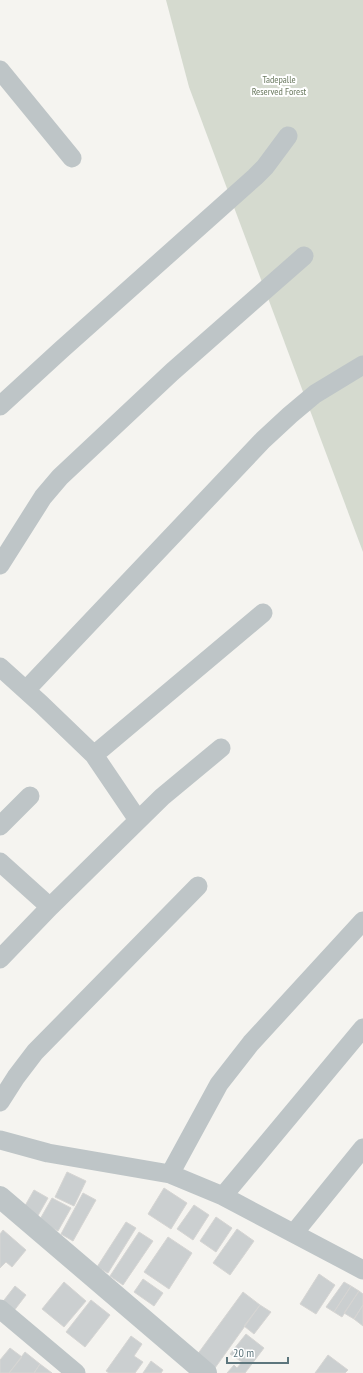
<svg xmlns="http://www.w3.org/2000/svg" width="363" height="1373" font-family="'PT Sans Narrow',sans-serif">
	<rect width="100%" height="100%" fill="#f5f4f0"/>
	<!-- green -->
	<path fill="#d5dacf" d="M166 0H363V552L189 87Z"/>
	<!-- building -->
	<path fill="#cbcfd0" stroke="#d6d5d3" d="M67 1172 86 1181 74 1206 55 1197Z
		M164 1188 187 1203 171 1229 148 1214Z
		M34 1190 48 1198 36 1219 22 1211Z
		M83 1193 96 1200 73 1241 61 1234Z
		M52 1198 71 1208 58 1231 39 1221Z
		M194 1205 209 1215 193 1240 177 1229Z
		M216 1217 232 1228 216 1252 200 1241Z
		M126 1222 136 1228 108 1273 97 1267Z
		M237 1229 254 1241 230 1275 213 1263Z
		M3 1230 26 1250 12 1267 6 1262 0 1268V1234Z
		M139 1232 153 1241 123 1285 110 1276Z
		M168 1237 192 1253 169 1289 144 1272Z
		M319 1274 335 1285 316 1314 300 1304Z
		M143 1279 163 1293 154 1306 134 1292Z
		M64 1282 86 1301 64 1327 42 1309Z
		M344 1282 351 1286 334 1312 326 1307Z
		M15 1286 26 1295 13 1312 1 1304Z
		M351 1286 359 1291 342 1317 334 1312Z
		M359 1291 363 1294V1305L354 1319 344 1313Z
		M243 1292 260 1305 215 1368 197 1355Z
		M91 1300 110 1315 85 1347 66 1332Z
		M260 1305 271 1312 254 1334 244 1326Z
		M363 1305V1326L354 1319Z
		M246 1334 264 1348 245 1373H227L234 1365 237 1368 242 1362 230 1354Z
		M131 1336 142 1344 134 1356 143 1362 135 1373H109L106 1371Z
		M10 1348 22 1357 9 1373H0V1360Z
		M25 1352 40 1364 34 1373H9Z
		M328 1355 348 1370 345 1373H315Z
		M151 1361 163 1370 161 1373H143Z
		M40 1364 52 1373H34Z"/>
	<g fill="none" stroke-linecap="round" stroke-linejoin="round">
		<!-- minor -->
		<path stroke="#bec5c7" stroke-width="19" d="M0 70 72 158
			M0 406 61 350 255 177 265 167 288 136
			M0 565 43 497 60 477 172 372 304 256
			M0 667 41 704 94 755 138 820
			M26 690 263 440 290 415 315 394 363 365
			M94 755 263 613
			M0 826 30 796
			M0 862 50 907
			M0 959 50 907 162 797 221 748
			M0 1102 16 1077 35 1052 198 886
			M0 1140 48 1153 170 1174 223 1196 363 1270
			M170 1174 219 1084 251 1043 363 921
			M223 1196 363 1028
			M294 1233 363 1148
			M0 1309 76 1373"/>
		<!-- tertiary -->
		<path stroke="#bec5c7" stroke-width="22" d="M0 1197 206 1373"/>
	</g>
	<g text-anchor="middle" stroke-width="4" stroke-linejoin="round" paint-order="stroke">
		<!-- park labels -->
		<g font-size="10" fill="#6b7a60" stroke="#fff">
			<text x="279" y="83">Tadepalle<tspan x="279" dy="12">Reserved Forest</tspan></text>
		</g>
	</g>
	<!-- scale -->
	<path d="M227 1357v6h61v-6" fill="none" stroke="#5d767d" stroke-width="2"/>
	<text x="233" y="1357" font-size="12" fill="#5d767d" stroke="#ffffff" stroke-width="3" paint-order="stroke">20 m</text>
</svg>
